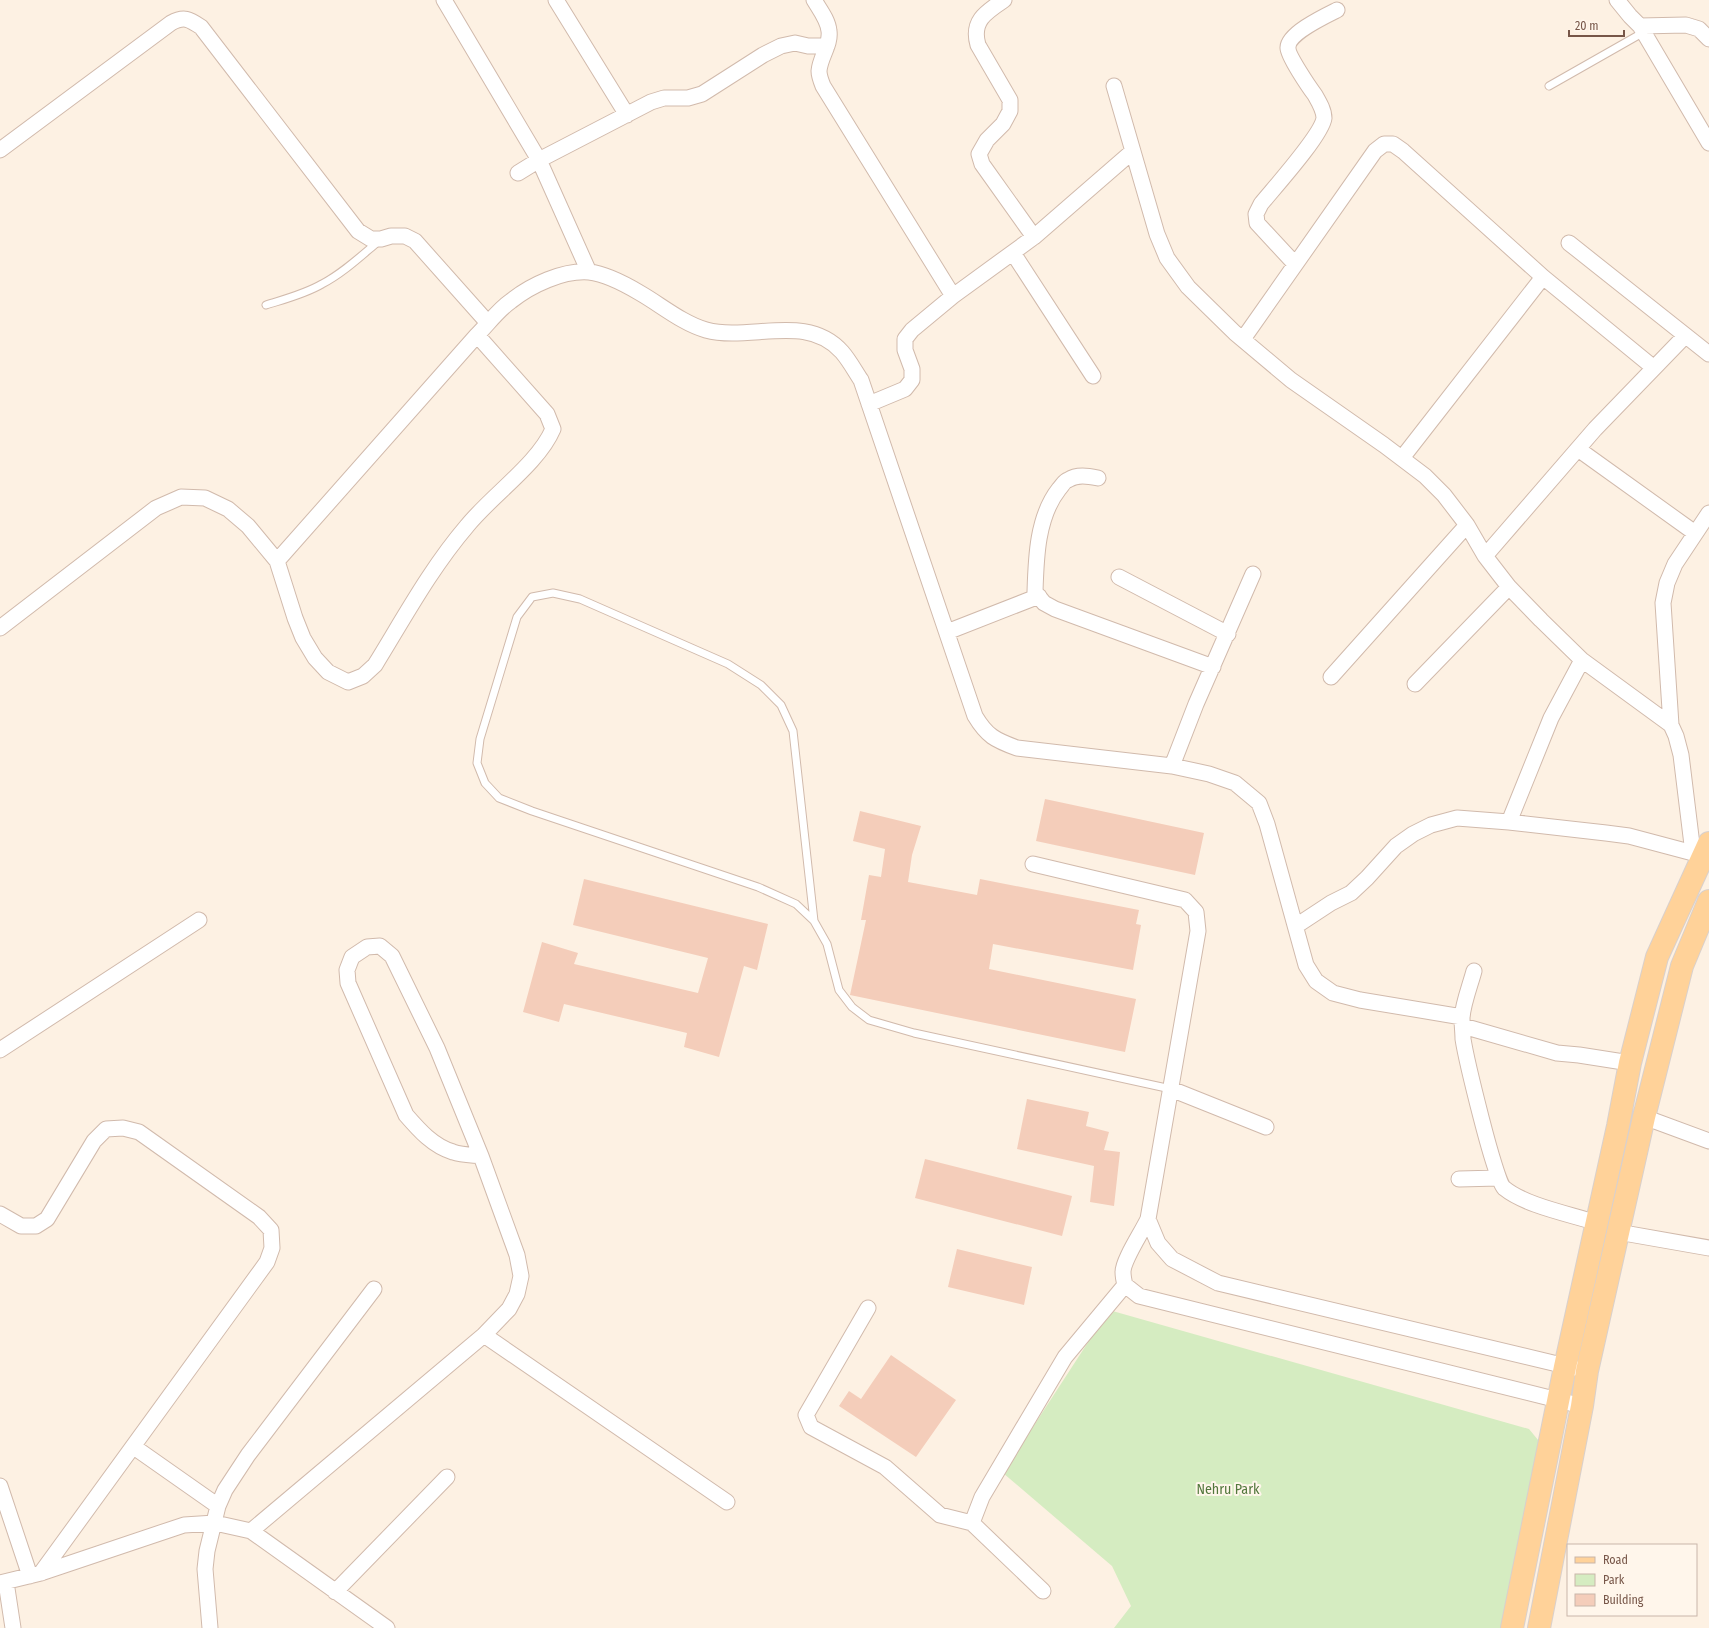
<svg xmlns="http://www.w3.org/2000/svg" width="1709" height="1628" font-family="'Fira Sans Condensed',sans-serif">
	<rect width="100%" height="100%" fill="#fdf1e3"/>
	<!-- green -->
	<path fill="#d5ecc1" d="M1109 1310 1529 1429 1543 1446 1507 1628H1114L1131 1606 1112 1566 1003 1473Z"/>
	<!-- building -->
	<path fill="#f4cdba" d="M1045 799 1204 833 1195 875 1036 841Z
		M860 811 921 826 912 855 908 882 977 895 980 879 1139 910 1136 924 1141 925 1133 970 993 944 989 969 1136 999 1125 1052 850 995 866 920H861L869 875 881 877 885 849 853 841Z
		M584 879 768 924 757 970 744 966 719 1057 684 1047 687 1033 564 1004 559 1022 523 1012 542 942 578 953 574 964 698 993 708 958 573 925Z
		M1027 1099 1089 1112 1086 1126 1109 1132 1104 1150 1120 1152 1114 1206 1090 1202 1094 1166 1017 1149Z
		M925 1159 1072 1196 1062 1236 915 1198Z
		M957 1249 1032 1267 1024 1305 948 1287Z
		M891 1355 956 1400 916 1457 839 1406 849 1391 861 1399Z"/>
	<g fill="none" stroke-linecap="round" stroke-linejoin="round">
		<!-- service casing -->
		<g stroke="#d1baac" stroke-width="9">
			<path id="service" d="M1549 86 1644 32
				M266 305C285 299 305 294 322 284 343 273 361 256 379 241
				M814 921 793 731 781 705 761 685 728 664 580 599 553 593 532 597 517 617 480 739 477 763 485 783 499 798 532 811 758 887 796 904 814 921 827 944 839 990 852 1007 869 1020 914 1033 1171 1089"/>
		</g>
		<!-- minor casing -->
		<g stroke="#d1baac" stroke-width="17">
			<path id="minor" d="M444 0 539 160 589 272
				M556 0 627 115
				M814 0C820 10 828 20 829 31 831 45 820 57 819 71 819 76 821 81 823 86L953 296
				M1004 0C986 12 971 21 978 45L1010 100V111L1003 124 987 140 979 154 982 164 1034 237
				M1617 0 1630 16 1640 26 1686 25 1699 29 1709 39
				M1640 26 1709 143
				M1114 86 1157 234 1167 258 1188 287 1235 333 1291 380 1384 445 1425 476 1444 495 1467 525 1485 556 1509 587 1541 620 1582 660 1671 725 1676 736 1681 755 1693 853 1702 857
				M0 150 171 23C184 16 189 19 201 27L358 231 371 239H381L391 236H405L415 241 488 323
				M518 173 539 160 651 102 664 98H688L702 94 763 55 781 46 795 43 808 46H827
				M1569 243 1709 354
				M1013 253 1093 376
				M1295 264 1257 223 1256 214 1261 204C1274 188 1322 135 1324 118 1324 110 1319 102 1315 95 1309 87 1288 56 1288 48 1287 34 1325 16 1337 10
				M1243 339 1375 151 1384 144H1393L1403 151 1543 277 1654 368
				M869 404 905 389 912 380V369L905 350V339L912 330 953 296 1034 237 1133 151
				M1578 449 1695 533
				M1402 458 1543 277
				M1098 478C1088 476 1077 474 1068 480 1064 481 1062 486 1059 489 1037 517 1036 558 1035 592L1044 603 1055 609 1213 667
				M1485 556 1595 429 1685 336
				M277 561 477 335C488 324 498 310 511 301 531 285 563 270 589 272 607 274 625 284 640 293 661 305 682 323 706 330 750 342 807 312 842 352 849 360 855 371 861 380L975 716C987 736 995 740 1017 748L1172 766 1209 774 1235 783 1259 803 1267 824 1306 965 1316 981 1333 993 1360 1000 1462 1017
				M1119 577 1228 634
				M0 628 156 508 181 497 205 498 228 509 248 526 277 561 295 618 303 638 315 658 328 672 348 682 363 676 375 665C404 618 431 568 467 526 492 495 538 464 553 429L547 414 477 335
				M947 632 1039 596
				M1331 677 1467 525
				M1415 684 1509 587
				M1671 725 1663 603 1667 583 1675 564 1709 513
				M1172 766 1196 704 1253 574
				M1509 822 1551 718 1582 660
				M1033 864 1185 900 1196 912 1198 931 1148 1219C1142 1232 1123 1260 1123 1272 1123 1276 1124 1281 1125 1285L1139 1296 1582 1406
				M1296 926 1331 903 1351 893 1367 878 1396 846 1413 834 1431 825 1457 818 1509 822 1606 833 1629 836 1693 853
				M1474 971C1470 986 1463 1003 1462 1018 1462 1025 1463 1033 1463 1039 1466 1058 1495 1181 1504 1188 1526 1206 1570 1214 1597 1223
				M1463 1026 1557 1053 1579 1055 1630 1063
				M0 1050 199 920
				M1171 1089 1266 1127
				M1644 1117 1709 1141
				M1459 1179 1498 1178
				M0 1214 21 1226H36L47 1219 94 1141 106 1129 123 1128 139 1132 259 1217 271 1230 272 1248 267 1262 41 1573
				M1148 1219 1158 1243 1172 1259 1218 1283 1574 1368
				M1618 1232 1709 1248
				M868 1308 806 1415 811 1427 885 1467 940 1515 972 1523
				M484 1335 727 1502
				M134 1447 218 1506
				M0 1486 30 1576
				M251 1531 484 1335 509 1309 517 1294 521 1276 517 1255 481 1156 437 1048 392 956 380 946 367 947 352 957 347 970 348 983 406 1115C419 1130 433 1146 453 1152 462 1155 472 1155 481 1156
				M6 1582 13 1628
				M0 1583 41 1573 184 1525 215 1523 251 1531 387 1628
				M1043 1591 972 1523 982 1497 1065 1357 1125 1285
				M335 1592 447 1477
				M210 1628 205 1569 207 1551 218 1506 225 1490 248 1455 374 1289"/>
		</g>
		<!-- primary casing -->
		<g stroke="#d9d0cc" stroke-width="24">
			<path id="primary" d="M1512 1628 1565 1367 1618 1126 1630 1063 1657 957 1709 843
				M1539 1628 1582 1406 1587 1371 1644 1117 1682 966 1709 901"/>
		</g>
		<!-- service -->
		<use href="#service" stroke="#fff" stroke-width="7"/>
		<!-- minor -->
		<use href="#minor" stroke="#fff" stroke-width="15"/>
		<!-- primary -->
		<use href="#primary" stroke="#ffd299" stroke-width="22"/>
	</g>
	<g text-anchor="middle" stroke-width="4" stroke-linejoin="round" paint-order="stroke">
		<!-- park labels -->
		<g font-size="14" fill="#52773c" stroke="#fff6eb">
			<text x="1228" y="1494">Nehru Park</text>
		</g>
	</g>
	<!-- legend -->
	<rect x="1567" y="1544" width="130" height="72" fill="#fff6eb" stroke="#c9b6aa"/>
	<rect x="1575" y="1557" width="20" height="6" fill="#ffd299" stroke="#c9b6aa"/>
	<text x="1603" y="1564" font-size="12" fill="#775648">Road</text>
	<rect x="1575" y="1574" width="20" height="12" fill="#d5ecc1" stroke="#c9b6aa"/>
	<text x="1603" y="1584" font-size="12" fill="#775648">Park</text>
	<rect x="1575" y="1594" width="20" height="12" fill="#f4cdba" stroke="#c9b6aa"/>
	<text x="1603" y="1604" font-size="12" fill="#775648">Building</text>
	<!-- scale -->
	<path d="M1569 30v6h55v-6" fill="none" stroke="#775648" stroke-width="2"/>
	<text x="1575" y="30" font-size="12" fill="#775648" stroke="#fff6eb" stroke-width="3" paint-order="stroke">20 m</text>
</svg>
